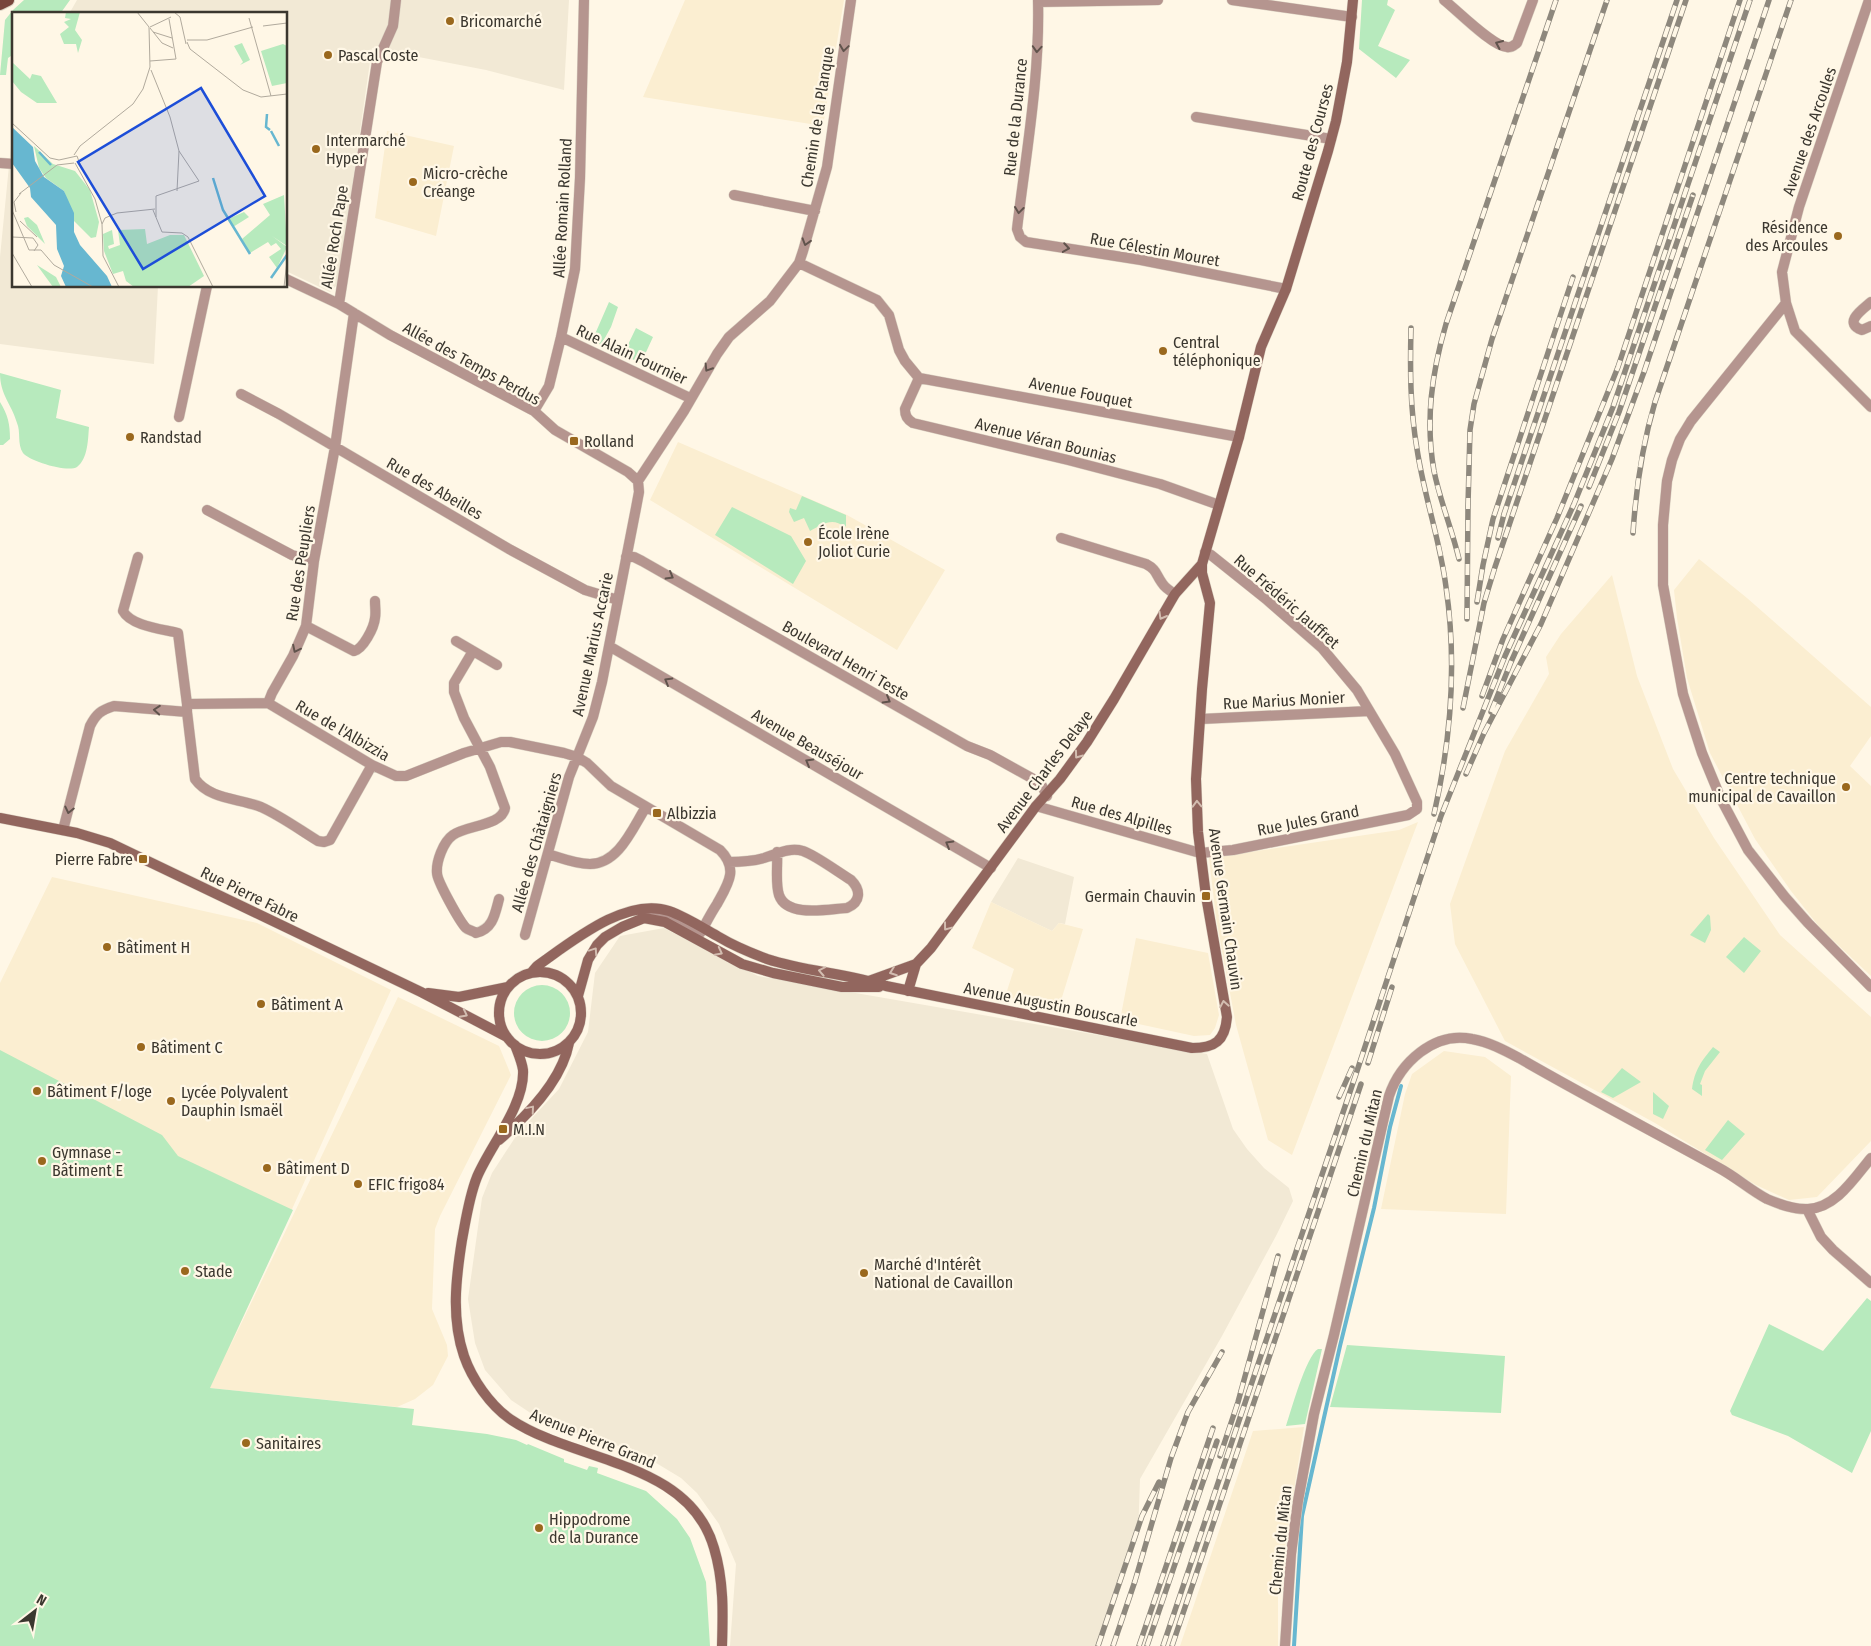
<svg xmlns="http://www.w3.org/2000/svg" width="1871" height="1646" font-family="'Fira Sans Condensed',sans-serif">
	<rect width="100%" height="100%" fill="#fff7e6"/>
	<!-- commercial -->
	<path fill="#f2e9d5" d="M77 0H569L564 90 486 70 372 48 338 284 330 292 286 271V14H69Z
		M14 115V286H158L154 364 0 344V257Z
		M1018 858 1074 877 1065 924 1059 923 1052 931 991 902Z
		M664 928 758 976 1207 1054 1233 1129 1247 1149 1264 1168 1289 1188 1293 1201 1277 1234 1222 1336 1140 1479 1138 1537 1101 1646H730L736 1564 719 1524 697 1493 681 1478 638 1452 547 1424 511 1400 485 1370 475 1343 468 1299 482 1198 492 1173 518 1133 559 1089 588 1032 595 973 620 936Z"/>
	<!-- built -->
	<path fill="#fbeed1" d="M685 0H844L823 126 643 97Z
		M387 131 454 146 436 236 375 218Z
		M678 442 847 515 945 570 897 650 650 500Z
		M1699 559 1747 598 1871 707V736L1850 766 1871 786V976L1821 929 1791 891 1755 839 1710 753 1687 678 1677 618 1674 590Z
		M1612 575 1637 676 1673 769 1714 838 1780 935 1871 1017V1141L1817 1197 1789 1200 1756 1185 1655 1123 1505 1041 1455 944 1450 904 1505 751 1549 674 1546 657 1561 634Z
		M1418 822 1292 1155 1268 1140 1236 1025 1216 918 1209 858 1399 830Z
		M52 877 257 923 391 990 227 1353 398 997 499 1046 511 1075 440 1216 435 1229 432 1309 447 1345 448 1356 433 1385 415 1399 397 1407 210 1388 0 1364V983Z
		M991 902 1052 931 1059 923 1083 929 1059 1007 1005 997 1014 969 972 948Z
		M1136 938 1208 953 1219 1015 1215 1028 1210 1035 1194 1036 1120 1020Z
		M1444 1051 1485 1057 1511 1076 1506 1214 1381 1209 1405 1094 1412 1074Z
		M1304 1427 1278 1591V1646H1180L1253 1431Z"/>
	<!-- green -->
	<path fill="#b7eabd" d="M24 0H70L60 14H14V54L8 58 6 75H0L5 20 13 10Z
		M1362 0H1388L1387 5 1395 10 1378 46 1410 60 1396 78 1359 49Z
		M609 302 618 307 611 327 601 345 592 341Z
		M636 328 653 337 641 363 623 355Z
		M0 373 61 390 56 418 89 427C88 439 88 459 77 467 68 473 29 461 23 453 17 444 21 432 17 423 11 403 0 395 0 373Z
		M0 402C8 415 10 424 10 439L3 445H0Z
		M802 496 846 515V526L845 527C832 517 823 524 810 531L804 518 794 522 789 512 790 508 796 510Z
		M732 507 791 536 806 561 793 584 715 535Z
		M1708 914 1710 916 1711 930 1705 943 1690 935Z
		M1744 937 1761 951 1744 973 1726 957Z
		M514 1013a28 28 0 1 1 56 0a28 28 0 1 1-56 0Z
		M1713 1047 1720 1052 1705 1071 1700 1084 1702 1085V1096L1692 1089C1695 1069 1701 1062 1713 1047Z
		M0 1050 162 1135 178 1156 293 1210 210 1388 414 1409 412 1425 487 1434 516 1440 527 1445 528 1444 564 1459V1462L587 1470 589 1466 598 1468 597 1473 646 1491 677 1519 690 1538 706 1582 710 1646H0Z
		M1622 1068 1641 1082 1613 1098 1601 1092Z
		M1653 1092 1669 1106 1663 1119 1653 1114Z
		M1728 1120 1745 1134 1722 1160 1705 1150Z
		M1867 1298 1871 1301V1431L1852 1473 1788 1436 1732 1415 1730 1411 1769 1324 1823 1351Z
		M1347 1345 1505 1356 1501 1413 1330 1407Z
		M1318 1349H1322L1305 1424 1286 1426C1291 1411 1306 1356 1318 1349Z"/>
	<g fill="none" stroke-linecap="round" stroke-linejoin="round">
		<!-- stream -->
		<path stroke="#67b7d0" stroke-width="4" d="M1294 1646 1302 1516 1340 1346 1374 1208 1390 1127 1401 1086"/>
		<!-- street casing -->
		<g stroke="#dcd4c5" stroke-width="11">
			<path id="street" d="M1038 0C1040 77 1026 153 1017 229L1020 237 1026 242 1141 260 1286 289
				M1232 0 1352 17
				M1444 0C1458 11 1492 46 1507 47 1512 48 1514 45 1517 43L1533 0
				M1869 0 1799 207 1782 272 1786 303 1795 331 1871 407
				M1038 2 1158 0
				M1196 117 1331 139
				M0 163 14 164
				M734 195 815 211
				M799 263 877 300 889 315 899 350 905 361 919 378
				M286 279 339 304 390 335 534 411 555 430 628 472 638 481
				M1871 302C1863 309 1842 323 1862 330L1871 326
				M1786 303 1691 421 1680 439 1672 460 1667 481 1663 525V585L1683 694 1702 753 1721 799 1748 850 1785 897 1808 923 1871 987
				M339 304 377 62 393 26 396 0
				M561 337 690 398
				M919 378 905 409C905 416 907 419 913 423L1068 460 1160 484 1219 505
				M919 378 1239 437
				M241 394 279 414 509 549 585 590 618 600
				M534 411 549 386 561 337 575 269 580 178 584 0
				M179 417 207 286
				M638 481 639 492 636 508 602 682 593 717 577 757 587 763 611 786 720 850C739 869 728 884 717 904 711 913 706 923 701 932L663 916 648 917
				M638 481 684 411 717 354 729 337 770 301 799 263 803 251 827 167 851 0
				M207 510 292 555 314 561
				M1061 538 1146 564C1157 570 1155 573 1162 583 1165 588 1170 591 1175 594
				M138 557 123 611C131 626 162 629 178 633L187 704
				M626 557H634L642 561 967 746 990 755 1037 781 1041 784 1047 796
				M306 626 354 651C363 649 374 628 375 618 376 613 375 607 375 601
				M456 641 497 665
				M609 646 991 868
				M473 651 454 683V692L464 718 490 767 505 808C502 826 467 825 453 835 443 842 436 862 437 873 437 881 460 922 466 928 468 930 473 931 476 933 493 929 495 914 499 899
				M268 703 372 765 396 776H406L464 753 501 742H510L564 753 577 757 569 777 525 935
				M187 712 195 779C210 800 239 798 261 807 281 816 300 830 318 841L324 842 330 840 372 765
				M1201 719 1369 711
				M1036 806 1200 853 1233 850 1408 815 1417 809V802L1395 754 1357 690 1322 648 1266 599 1211 555 1205 552
				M63 830 90 726C96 714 101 710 114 706L187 712V704L268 703 272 693 293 656 306 626 314 561 335 447 354 313
				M548 854C561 858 576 864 590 864 619 864 633 827 646 807
				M729 862C741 862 753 861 764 858 777 854 789 847 803 851 815 855 838 872 851 880 861 890 861 902 847 908 828 909 787 918 779 895 775 883 778 865 777 852
				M1807 1209 1821 1237 1833 1250 1871 1283
				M1285 1646 1291 1554 1298 1501 1314 1414 1334 1335 1389 1096C1400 1063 1434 1031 1472 1039 1489 1042 1504 1050 1519 1058 1585 1096 1652 1131 1719 1168 1736 1177 1750 1190 1767 1199 1779 1204 1794 1210 1808 1209 1836 1208 1855 1177 1871 1158"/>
		</g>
		<!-- secondary casing -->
		<g stroke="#dcd4c5" stroke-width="11">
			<path id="secondary" d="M0 818 77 833 110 843 421 992 507 1037
				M499 1013a41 41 0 1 1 82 0a41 41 0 1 1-82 0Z
				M531 973 537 966C570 943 626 896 669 911 686 917 703 928 719 937 734 946 751 953 767 959 806 972 847 973 886 986L1192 1048C1215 1048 1225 1041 1227 1017L1206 896 1198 832 1196 779 1202 689 1210 603 1202 573V564L1239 437 1261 347 1286 289 1328 151 1336 121 1347 62 1353 0
				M869 981 916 964 931 948 1036 806 1060 779 1087 742 1114 699 1175 594 1202 564
				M908 991 916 964
				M428 993 459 997 508 987
				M578 996 588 960 597 945 605 937 622 927 644 918 665 922 742 964 773 973 842 987H879
				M515 1045C518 1053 522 1062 523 1070 525 1105 490 1146 477 1177 469 1197 466 1219 462 1240 456 1278 451 1318 464 1356 472 1379 490 1405 510 1419 575 1463 689 1460 714 1548 724 1581 723 1613 722 1646
				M499 1140C527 1116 562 1080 569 1043"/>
		</g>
		<!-- primary casing -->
		<g stroke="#dcd4c5" stroke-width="14">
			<path id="primary" d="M0 4 8 0"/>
		</g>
		<!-- street -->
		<use href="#street" stroke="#b5958f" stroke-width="10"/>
		<!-- secondary -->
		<use href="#secondary" stroke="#92665e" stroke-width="10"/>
		<!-- primary -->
		<use href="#primary" stroke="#78453b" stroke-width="12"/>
		<!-- rail casing -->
		<g stroke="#8e887d" stroke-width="5.5">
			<path id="rail" d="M1411 328C1410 369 1410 408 1417 449 1424 496 1440 540 1446 587 1457 663 1451 740 1434 814
				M1589 487 1619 412 1693 195
				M1633 533C1636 487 1642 446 1655 402L1791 0
				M1498 538 1504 514 1677 0
				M1459 559C1452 529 1440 501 1434 471 1425 420 1432 372 1446 324L1556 0
				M1477 602 1483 565 1493 519 1573 277
				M1467 619 1468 505 1470 430 1474 404 1492 339 1607 0
				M1482 696 1503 639 1557 518 1618 367 1740 0
				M1463 708 1484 603 1495 567 1686 0
				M1491 712 1511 662 1581 506
				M1466 774 1484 733 1541 624 1612 459 1644 372 1769 0
				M1368 1063 1392 987
				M1339 1097 1352 1068
				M1220 1456 1238 1402 1278 1256
				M1098 1646 1142 1516 1159 1482
				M1113 1646 1135 1581 1171 1458 1188 1412 1222 1352
				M1139 1646 1213 1428
				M1147 1646 1217 1441
				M1163 1646 1357 1071 1441 816 1505 656 1574 504 1613 407 1750 0
				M1172 1646 1361 1084"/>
		</g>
		<!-- rail -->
		<use href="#rail" stroke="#fff7e6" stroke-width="4" stroke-dasharray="11" stroke-linecap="butt"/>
	</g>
	<!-- one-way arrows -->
	<defs><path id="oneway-chevron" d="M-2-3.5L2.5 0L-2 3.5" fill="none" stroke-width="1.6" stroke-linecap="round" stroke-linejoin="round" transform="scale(1.25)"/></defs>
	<g stroke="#60534c">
		<use href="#oneway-chevron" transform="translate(1499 44) rotate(-156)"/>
		<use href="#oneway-chevron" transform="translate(844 48) rotate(98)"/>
		<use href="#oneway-chevron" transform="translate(1037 49) rotate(94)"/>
		<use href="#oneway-chevron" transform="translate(1019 210) rotate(97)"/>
		<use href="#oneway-chevron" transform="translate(806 242) rotate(107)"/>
		<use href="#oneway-chevron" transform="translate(1066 248) rotate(9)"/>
		<use href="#oneway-chevron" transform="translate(708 368) rotate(122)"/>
		<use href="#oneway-chevron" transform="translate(670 576) rotate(30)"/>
		<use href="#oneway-chevron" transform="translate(296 649) rotate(116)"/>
		<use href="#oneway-chevron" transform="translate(668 681) rotate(-150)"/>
		<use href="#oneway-chevron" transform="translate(887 700) rotate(30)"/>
		<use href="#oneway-chevron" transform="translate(157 710) rotate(-176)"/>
		<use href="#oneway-chevron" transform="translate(809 762) rotate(-150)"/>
		<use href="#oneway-chevron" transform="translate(69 810) rotate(103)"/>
		<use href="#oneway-chevron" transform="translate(949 844) rotate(-150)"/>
	</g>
	<g stroke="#d3bdb0">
		<use href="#oneway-chevron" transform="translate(1162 616) rotate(120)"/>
		<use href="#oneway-chevron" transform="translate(1078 755) rotate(126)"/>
		<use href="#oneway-chevron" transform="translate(1197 804) rotate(-92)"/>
		<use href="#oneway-chevron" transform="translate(947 927) rotate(127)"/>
		<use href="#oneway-chevron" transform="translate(594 951) rotate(-56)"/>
		<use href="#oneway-chevron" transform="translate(719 952) rotate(27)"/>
		<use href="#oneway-chevron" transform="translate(822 971) rotate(-169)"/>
		<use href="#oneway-chevron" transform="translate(893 972) rotate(160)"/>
		<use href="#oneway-chevron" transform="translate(1224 1004) rotate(-100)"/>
		<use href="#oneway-chevron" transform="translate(464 1014) rotate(27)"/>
		<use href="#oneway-chevron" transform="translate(531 1109) rotate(-50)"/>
	</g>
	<!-- markers -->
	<g fill="#9a681d" stroke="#fff7e6" stroke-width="2">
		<circle cx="450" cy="21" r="5"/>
		<circle cx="328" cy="55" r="5"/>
		<circle cx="316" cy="149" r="5"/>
		<circle cx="413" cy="182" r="5"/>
		<circle cx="1838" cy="236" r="5"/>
		<circle cx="1163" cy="351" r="5"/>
		<circle cx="130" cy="437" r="5"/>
		<rect x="569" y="436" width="10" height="10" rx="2.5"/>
		<circle cx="808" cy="542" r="5"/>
		<circle cx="1846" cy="787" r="5"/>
		<rect x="652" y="808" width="10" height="10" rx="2.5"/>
		<rect x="138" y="854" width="10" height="10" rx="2.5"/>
		<rect x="1201" y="891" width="10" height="10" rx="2.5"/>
		<circle cx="107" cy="947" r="5"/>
		<circle cx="261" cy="1004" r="5"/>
		<circle cx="141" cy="1047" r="5"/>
		<circle cx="37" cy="1091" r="5"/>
		<circle cx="171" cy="1101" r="5"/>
		<rect x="498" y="1124" width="10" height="10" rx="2.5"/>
		<circle cx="42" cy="1161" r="5"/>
		<circle cx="267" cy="1168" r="5"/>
		<circle cx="358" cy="1184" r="5"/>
		<circle cx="185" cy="1271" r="5"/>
		<circle cx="864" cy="1273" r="5"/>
		<circle cx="246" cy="1443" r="5"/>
		<circle cx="539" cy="1528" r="5"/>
	</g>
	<g text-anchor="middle" stroke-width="4.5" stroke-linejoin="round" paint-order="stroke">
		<!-- poi labels -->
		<g font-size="16" fill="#3b372f" stroke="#fff7e6" text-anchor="start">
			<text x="460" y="27">Bricomarché</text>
			<text x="338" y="61">Pascal Coste</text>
			<text x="326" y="146">Intermarché<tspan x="326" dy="18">Hyper</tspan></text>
			<text x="423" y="179">Micro-crèche<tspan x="423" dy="18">Créange</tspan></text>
			<text x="1828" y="233" text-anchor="end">Résidence<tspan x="1828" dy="18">des Arcoules</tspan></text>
			<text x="1173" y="348">Central<tspan x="1173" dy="18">téléphonique</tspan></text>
			<text x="140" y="443">Randstad</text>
			<text x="584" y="447">Rolland</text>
			<text x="818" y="539">École Irène<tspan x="818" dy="18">Joliot Curie</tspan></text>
			<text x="1836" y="784" text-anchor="end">Centre technique<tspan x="1836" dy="18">municipal de Cavaillon</tspan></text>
			<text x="667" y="819">Albizzia</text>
			<text x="133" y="865" text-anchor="end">Pierre Fabre</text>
			<text x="1196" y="902" text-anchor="end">Germain Chauvin</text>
			<text x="117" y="953">Bâtiment H</text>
			<text x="271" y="1010">Bâtiment A</text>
			<text x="151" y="1053">Bâtiment C</text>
			<text x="47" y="1097">Bâtiment F/loge</text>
			<text x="181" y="1098">Lycée Polyvalent<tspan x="181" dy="18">Dauphin Ismaël</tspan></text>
			<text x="513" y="1135">M.I.N</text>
			<text x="52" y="1158">Gymnase -<tspan x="52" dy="18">Bâtiment E</tspan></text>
			<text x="277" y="1174">Bâtiment D</text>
			<text x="368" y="1190">EFIC frigo84</text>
			<text x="874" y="1270">Marché d'Intérêt<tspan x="874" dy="18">National de Cavaillon</tspan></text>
			<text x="195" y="1277">Stade</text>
			<text x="256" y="1449">Sanitaires</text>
			<text x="549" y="1525">Hippodrome<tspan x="549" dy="18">de la Durance</tspan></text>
		</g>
		<!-- street labels -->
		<g font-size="16" fill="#3b372f" stroke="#fff7e6">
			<text transform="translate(817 117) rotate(-81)" y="6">Chemin de la Planque</text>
			<text transform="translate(1015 117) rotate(-84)" y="6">Rue de la Durance</text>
			<text transform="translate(1809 131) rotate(-71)" y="6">Avenue des Arcoules</text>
			<text transform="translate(1312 142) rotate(-75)" y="6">Route des Courses</text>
			<text transform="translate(562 208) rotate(-87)" y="6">Allée Romain Rolland</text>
			<text transform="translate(334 237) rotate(-81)" y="6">Allée Roch Pape</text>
			<text transform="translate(1155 249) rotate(10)" y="6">Rue Célestin Mouret</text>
			<text transform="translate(632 354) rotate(25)" y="6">Rue Alain Fournier</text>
			<text transform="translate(472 363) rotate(29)" y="6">Allée des Temps Perdus</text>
			<text transform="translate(1081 392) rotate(11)" y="6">Avenue Fouquet</text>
			<text transform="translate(1046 440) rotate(14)" y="6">Avenue Véran Bounias</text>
			<text transform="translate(435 488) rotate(30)" y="6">Rue des Abeilles</text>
			<text transform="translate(300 563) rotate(-81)" y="6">Rue des Peupliers</text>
			<text transform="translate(1287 601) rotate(41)" y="6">Rue Frédéric Jauffret</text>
			<text transform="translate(592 644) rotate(-78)" y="6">Avenue Marius Accarie</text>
			<text transform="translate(846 660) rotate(30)" y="6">Boulevard Henri Teste</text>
			<text transform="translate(1284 700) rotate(-3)" y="6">Rue Marius Monier</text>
			<text transform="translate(343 730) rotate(30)" y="6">Rue de l'Albizzia</text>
			<text transform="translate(808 744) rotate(30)" y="6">Avenue Beauséjour</text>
			<text transform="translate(1044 771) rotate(-53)" y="6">Avenue Charles Delaye</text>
			<text transform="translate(1122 815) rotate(16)" y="6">Rue des Alpilles</text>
			<text transform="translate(1308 820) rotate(-11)" y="6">Rue Jules Grand</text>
			<text transform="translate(536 842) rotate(-74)" y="6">Allée des Châtaigniers</text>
			<text transform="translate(250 894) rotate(26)" y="6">Rue Pierre Fabre</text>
			<text transform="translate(1226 909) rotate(82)" y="6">Avenue Germain Chauvin</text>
			<text transform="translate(1051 1004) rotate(11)" y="6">Avenue Augustin Bouscarle</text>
			<text transform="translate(1364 1143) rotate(-77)" y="6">Chemin du Mitan</text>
			<text transform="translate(593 1438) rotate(22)" y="6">Avenue Pierre Grand</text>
			<text transform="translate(1280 1540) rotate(-84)" y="6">Chemin du Mitan</text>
		</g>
	</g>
	<!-- overview -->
	<g transform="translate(12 12)">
		<rect width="275" height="275" fill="#fff7e6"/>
		<path d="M54 0H68L63 18 70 28 66 41 64 32H52L48 22 57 15 52 10 59 7 53 6ZM230 31 238 48 228 53 231 50 222 34ZM271 32 275 34V71L260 74 249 39ZM0 50 18 67 20 62 29 64 45 91H25L9 80 0 69ZM22 134 41 152 63 159 78 178 87 210 84 225 79 226 62 209 52 179 34 166 27 156ZM272 183 275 234 260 224 275 235 265 256 257 245 269 237 264 231 259 234 256 230 238 241 230 227 258 203 251 192ZM232 200 237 205 221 215 216 207ZM16 205 25 213 33 232 15 214 12 206ZM133 217 135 232 158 223H172L192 264 176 275H122L114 269 111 259 101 262 92 239 91 222 100 218 102 232 96 234 97 237 108 233 106 218ZM25 253 44 265 49 275H41Z" fill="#b7eabd"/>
		<path d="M0 115 21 135 23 149 32 165 52 179 62 201V220L68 233 95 264 100 275H54L49 264 52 254 45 237 44 213 19 185 18 176 0 151Z" fill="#67b7d0"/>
		<path fill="none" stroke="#67b7d0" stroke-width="2.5" d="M255 102 254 115 258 118M259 119 267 134M27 140 39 153M201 166 211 198 238 242M259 266 275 243"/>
		<path fill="none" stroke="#b1aa9d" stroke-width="1" d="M125 0 137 15M162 0 168 5 174 32M237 6 259 84M251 14 275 11M138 15 159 5M138 16 150 31 161 36M141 20 160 26M175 28H195L241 15M175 30 178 37 231 78 249 85 275 82M138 49 164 47 157 7M139 58 158 105 167 139 187 169 144 184V205M0 111 38 146 47 148 65 144 69 155M62 143 68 134 121 92 131 77 138 55 137 15M63 151 83 187 90 212 91 244 107 275M165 179 167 139M7 182 45 153 62 151M0 198 17 238H29L42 253 81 275M141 198 150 220 170 221 176 225 201 275M4 200 2 190 9 181M8 209 25 225M90 212 93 206 105 201 143 197M0 225 21 226 26 233 22 239M0 241 20 275M272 275 275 249"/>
		<path fill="#1d4ed8" fill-opacity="0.15" stroke="#1d4ed8" stroke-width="2.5" d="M189 76 253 184 131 257 66 150Z"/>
		<rect width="275" height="275" fill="none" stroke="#3b372f" stroke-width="2.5"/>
	</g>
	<!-- north arrow -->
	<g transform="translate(35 1611) rotate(31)" stroke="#fff7e6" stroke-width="4" paint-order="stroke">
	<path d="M0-4L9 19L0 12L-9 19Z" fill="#3b372f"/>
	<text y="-8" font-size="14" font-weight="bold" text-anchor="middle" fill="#3b372f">N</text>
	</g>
</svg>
